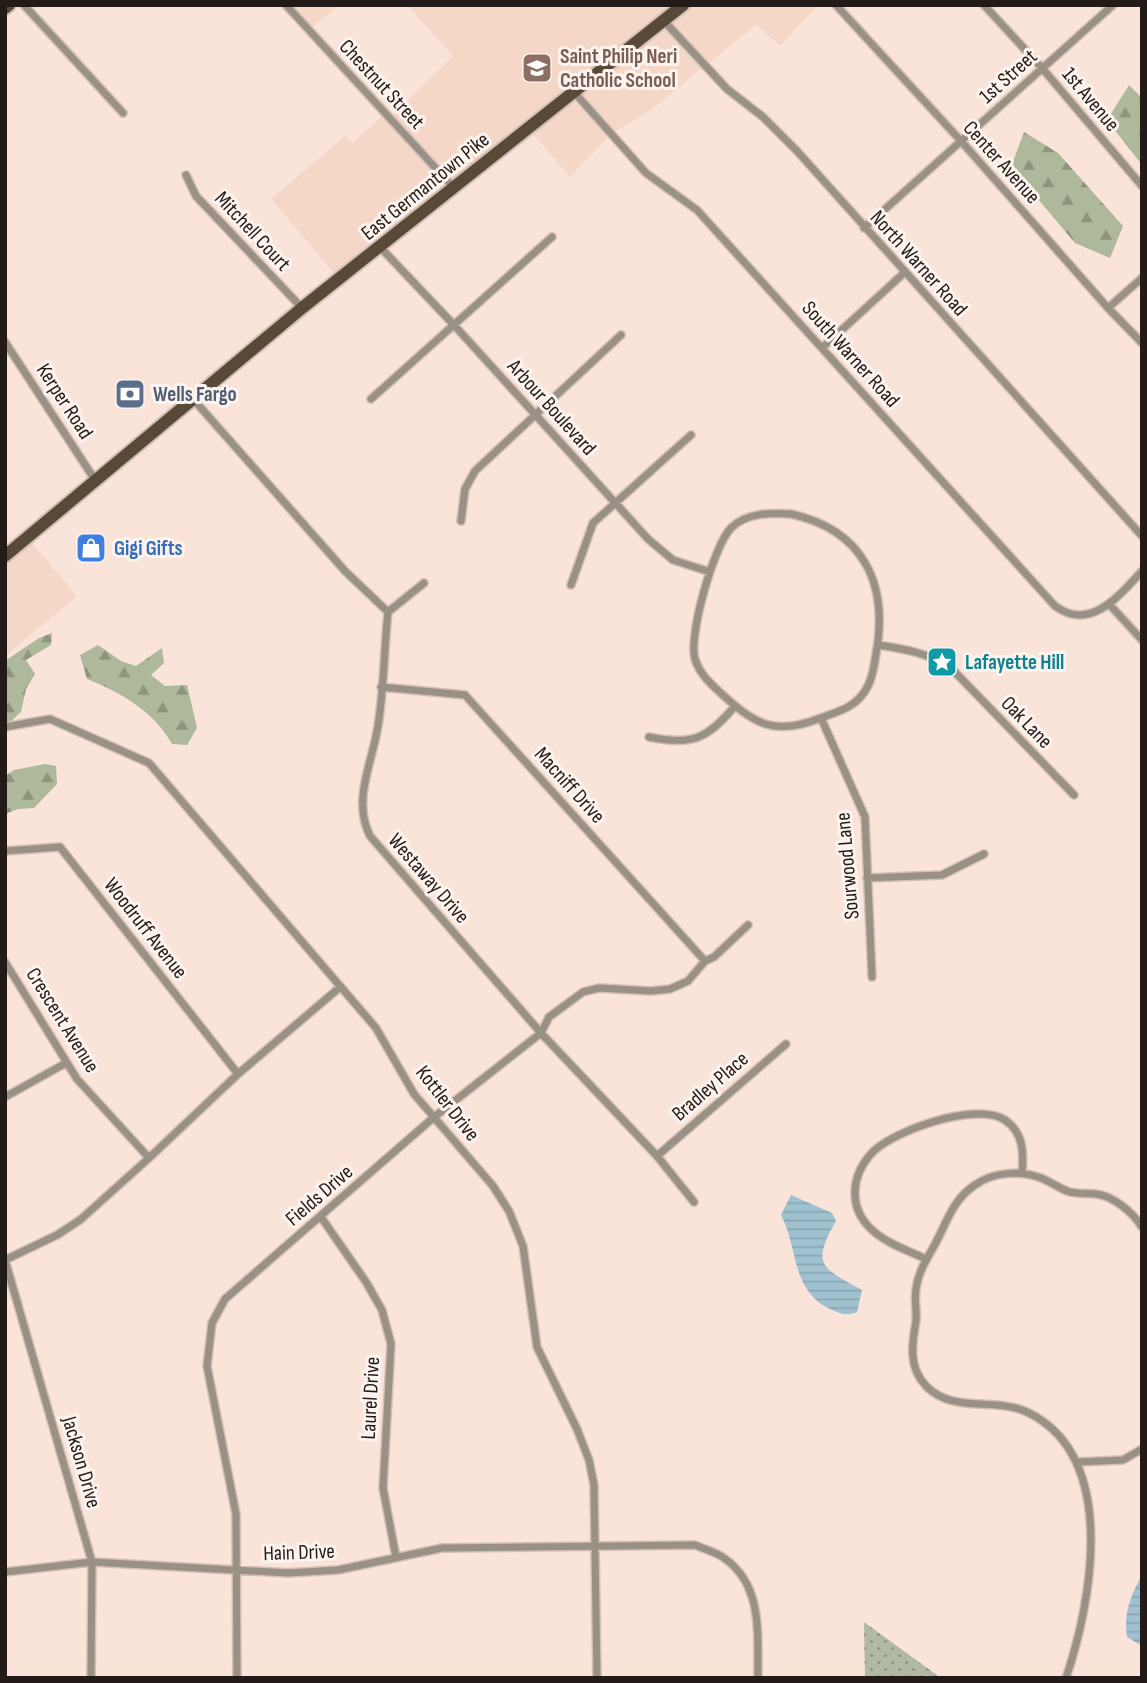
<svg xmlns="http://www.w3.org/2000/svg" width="1147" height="1683" font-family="'Sofia Sans Condensed',sans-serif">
	<defs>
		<pattern id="grass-dots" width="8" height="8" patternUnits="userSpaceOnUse" patternTransform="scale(1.75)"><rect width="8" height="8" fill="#b2b8a6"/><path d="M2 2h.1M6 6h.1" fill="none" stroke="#909586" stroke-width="1.8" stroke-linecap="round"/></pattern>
		<pattern id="forest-firs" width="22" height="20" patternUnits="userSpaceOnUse" patternTransform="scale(1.75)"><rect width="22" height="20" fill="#aeb89a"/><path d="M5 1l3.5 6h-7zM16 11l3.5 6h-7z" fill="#8d957d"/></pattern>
		<pattern id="water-rules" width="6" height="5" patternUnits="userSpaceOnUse" patternTransform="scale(1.75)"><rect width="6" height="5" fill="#a0c2d0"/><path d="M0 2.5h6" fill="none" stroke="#8aa6b2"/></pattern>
	</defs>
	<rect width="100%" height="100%" fill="#fae3d8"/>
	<!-- built -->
	<path fill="#f5d7c8" d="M287 5H340L308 30Z
		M407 5H818L780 46 756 25 652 109 611 134 570 177 528 128 339 279 271 199 345 136 353 143 385 113 390 118 453 56Z
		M27 537 77 596 5 656V556Z"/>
	<!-- grass -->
	<path fill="url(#grass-dots)" d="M864 1622 941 1678H865Z"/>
	<!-- forest -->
	<path fill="url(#forest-firs)" d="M1129 85 1142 98V165L1107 120Z
		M1024 132 1058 153 1123 226 1110 258 1075 243 1011 167Z
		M52 633 51 645 26 660 35 674 26 689 21 712 5 727V661L39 638Z
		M98 645 121 661 136 666 162 648 164 663 151 675 165 686 187 685 197 728 187 745 172 744C155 712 120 692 87 679L80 655Z
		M45 764 56 766 57 784 34 808 18 809 5 814V776L14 770Z"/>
	<!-- water -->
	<path fill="url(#water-rules)" d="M791 1195 832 1213 836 1221C810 1266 823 1268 862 1290L857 1312C846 1317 838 1313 826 1307 791 1287 798 1247 781 1215Z
		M1142 1575V1646L1127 1637C1123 1614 1131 1595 1142 1575Z"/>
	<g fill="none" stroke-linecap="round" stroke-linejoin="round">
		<!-- street casing -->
		<g stroke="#d3bfb5" stroke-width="10">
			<path id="street" d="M24 5 123 113
				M286 5 453 187
				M836 5 961 141 1108 308 1142 343
				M984 5 1042 68 1142 186
				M664 21 727 89 763 117 797 151 1142 536
				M574 92 646 173 697 210 1055 606C1090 632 1119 596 1142 571
				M186 175 196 196 302 308
				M864 228 1113 5
				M380 247 454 325 648 539 673 560 710 572
				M1108 308 1142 278
				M5 342 95 480
				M822 348 904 273
				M193 399 345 571 388 612C384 650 384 689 378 726 372 764 352 800 370 836L541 1033 657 1156 694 1202
				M371 399 552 237
				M791 514C863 530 889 583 876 654 873 676 869 695 848 707 839 712 828 715 818 719 776 735 755 725 724 696 711 684 700 675 695 659 688 636 714 545 731 528 747 512 771 513 791 514Z
				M461 521 465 489 475 471 621 335
				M571 585 593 523 691 435
				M1109 604 1142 640
				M388 612 424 583
				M878 645C905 649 928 653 951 668L1074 795
				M381 687 465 695 705 961
				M821 718 865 817 872 977
				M5 727 50 719 149 763 376 1028 414 1094 493 1186 509 1211 523 1246 537 1347 577 1429 589 1460 594 1485 597 1678
				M649 737C692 746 707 739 735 706
				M5 851 60 847 238 1074
				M867 878 942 875 984 854
				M5 962 77 1079 149 1158
				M5 1097 66 1063
				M657 1156 786 1044
				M321 1217 366 1282 382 1310 391 1344 383 1488 396 1557
				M926 1259C907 1250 885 1243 870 1228 849 1207 851 1177 870 1155 890 1131 977 1101 1005 1120 1023 1132 1024 1152 1022 1173
				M5 1260 57 1235 80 1220 149 1158 238 1074 339 988
				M5 1260 92 1562 91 1678
				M1077 1462 1123 1460 1142 1449
				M5 1572 92 1562 288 1573 338 1570 442 1548 695 1545C704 1549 716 1552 724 1558 764 1586 757 1635 758 1678
				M237 1678 236 1514 207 1366 212 1323 225 1299 433 1118 541 1033 549 1017 583 992 599 988 651 991 670 989 688 981 705 961 714 957 748 925
				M1066 1678C1092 1601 1119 1456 1027 1412 995 1397 953 1414 926 1386 908 1367 912 1344 916 1321 917 1310 914 1300 916 1289 918 1273 926 1260 934 1246 947 1223 952 1200 975 1185 993 1172 1020 1170 1041 1178 1051 1182 1060 1189 1070 1192 1078 1194 1087 1193 1096 1194 1114 1196 1133 1213 1142 1227"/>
		</g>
		<!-- primary casing -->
		<g stroke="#d3bfb5" stroke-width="16">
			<path id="primary" d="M5 8 9 5
				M5 556 302 308 683 5"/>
		</g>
		<!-- street -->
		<use href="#street" stroke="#9a9186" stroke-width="7"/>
		<!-- primary -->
		<use href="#primary" stroke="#594a38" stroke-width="12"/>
	</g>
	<!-- icons -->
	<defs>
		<g id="school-square" transform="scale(1.575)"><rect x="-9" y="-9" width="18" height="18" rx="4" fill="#8d6e63" stroke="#fdf3ef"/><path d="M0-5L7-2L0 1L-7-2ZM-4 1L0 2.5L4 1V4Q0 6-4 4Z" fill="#fff"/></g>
		<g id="bank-square" transform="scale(1.575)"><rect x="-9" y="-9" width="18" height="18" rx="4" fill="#5c6f8a" stroke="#fdf3ef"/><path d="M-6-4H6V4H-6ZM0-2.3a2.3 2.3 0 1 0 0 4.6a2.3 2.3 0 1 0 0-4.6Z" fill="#fff"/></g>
		<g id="shop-square" transform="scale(1.575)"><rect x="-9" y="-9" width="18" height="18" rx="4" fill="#3f7fe0" stroke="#fdf3ef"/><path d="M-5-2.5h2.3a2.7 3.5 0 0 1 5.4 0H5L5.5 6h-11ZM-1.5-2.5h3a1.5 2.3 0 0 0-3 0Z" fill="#fff"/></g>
		<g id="sight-square" transform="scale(1.575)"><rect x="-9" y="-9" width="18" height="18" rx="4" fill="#0f9aa8" stroke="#fdf3ef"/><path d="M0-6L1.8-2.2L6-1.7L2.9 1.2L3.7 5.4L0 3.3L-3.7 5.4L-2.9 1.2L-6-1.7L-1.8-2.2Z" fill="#fff"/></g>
	</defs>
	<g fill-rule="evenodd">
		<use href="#school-square" x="537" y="68"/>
		<use href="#bank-square" x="130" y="394"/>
		<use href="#shop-square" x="91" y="548"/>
		<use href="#sight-square" x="942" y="662"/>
	</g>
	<g text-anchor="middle" stroke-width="6" stroke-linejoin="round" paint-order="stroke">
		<!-- education labels -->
		<g font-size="21" font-weight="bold" fill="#785e54" stroke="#fdf3ef" text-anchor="start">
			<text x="560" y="63">Saint Philip Neri<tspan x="560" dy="24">Catholic School</tspan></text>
		</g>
		<!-- street labels -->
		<g font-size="21" fill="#221b17" stroke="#fdf3ef">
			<text transform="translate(1008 76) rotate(-42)" y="7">1st Street</text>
			<text transform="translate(382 84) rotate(47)" y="7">Chestnut Street</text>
			<text transform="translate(1091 99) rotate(50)" y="7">1st Avenue</text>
			<text transform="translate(1002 162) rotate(48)" y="7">Center Avenue</text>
			<text transform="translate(425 186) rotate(-39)" y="7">East Germantown Pike</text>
			<text transform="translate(253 231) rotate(47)" y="7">Mitchell Court</text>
			<text transform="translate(919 263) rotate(48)" y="7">North Warner Road</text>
			<text transform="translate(851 354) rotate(48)" y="7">South Warner Road</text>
			<text transform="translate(65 401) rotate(57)" y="7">Kerper Road</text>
			<text transform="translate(552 407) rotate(48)" y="7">Arbour Boulevard</text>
			<text transform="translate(1027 722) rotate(46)" y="7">Oak Lane</text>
			<text transform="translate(570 785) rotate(48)" y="7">Macniff Drive</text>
			<text transform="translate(847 866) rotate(-95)" y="7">Sourwood Lane</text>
			<text transform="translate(429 878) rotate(49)" y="7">Westaway Drive</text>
			<text transform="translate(146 928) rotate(52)" y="7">Woodruff Avenue</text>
			<text transform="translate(63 1020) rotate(58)" y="7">Crescent Avenue</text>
			<text transform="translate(710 1086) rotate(-41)" y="7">Bradley Place</text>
			<text transform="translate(448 1103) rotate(52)" y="7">Kottler Drive</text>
			<text transform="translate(319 1195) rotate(-41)" y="7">Fields Drive</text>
			<text transform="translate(370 1398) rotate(-87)" y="7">Laurel Drive</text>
			<text transform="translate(82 1462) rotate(74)" y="7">Jackson Drive</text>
			<text transform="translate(299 1552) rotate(-2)" y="7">Hain Drive</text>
		</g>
		<!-- service labels -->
		<g font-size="21" font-weight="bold" fill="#4e5e75" stroke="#fdf3ef" text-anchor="start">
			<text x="153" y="401">Wells Fargo</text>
		</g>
		<!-- shop labels -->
		<g font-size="21" font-weight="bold" fill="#366cbe" stroke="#fdf3ef" text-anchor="start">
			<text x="114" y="555">Gigi Gifts</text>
		</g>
		<!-- culture labels -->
		<g font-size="21" font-weight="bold" fill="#0d838f" stroke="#fdf3ef" text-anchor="start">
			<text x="965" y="669">Lafayette Hill</text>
		</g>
	</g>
	<!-- border -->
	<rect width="1147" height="1683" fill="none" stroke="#221b17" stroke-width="14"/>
</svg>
